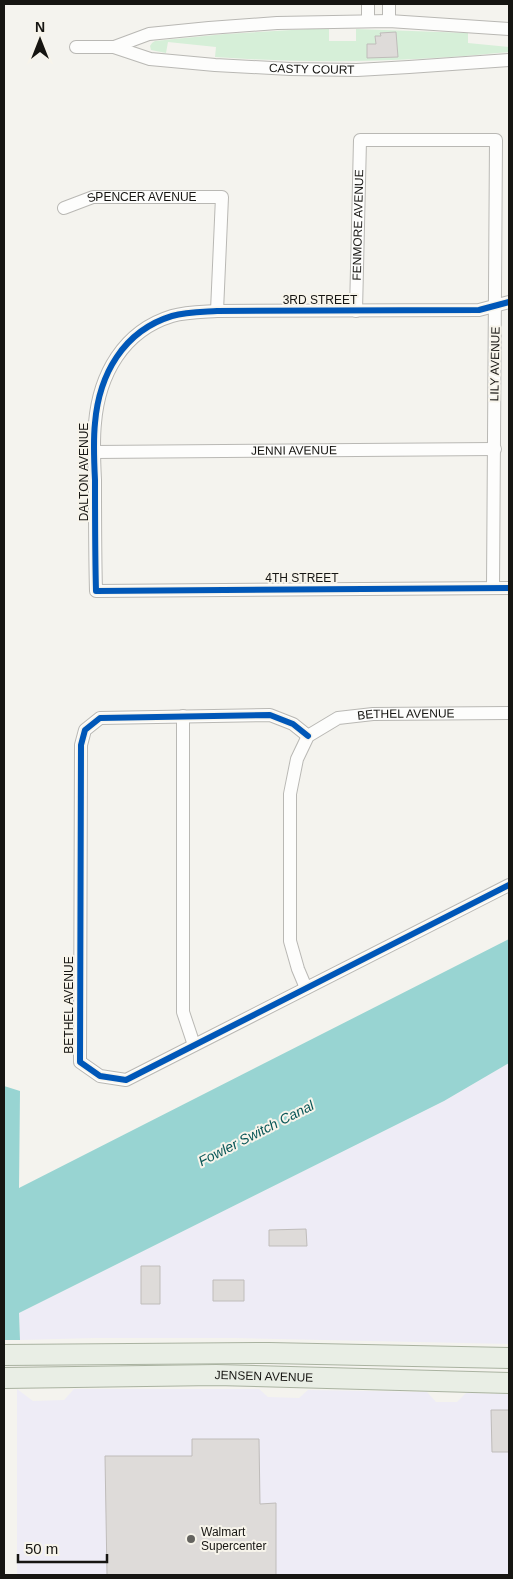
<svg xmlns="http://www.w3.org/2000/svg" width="513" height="1579" font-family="Arial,sans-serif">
	<rect width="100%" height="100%" fill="#f4f3ee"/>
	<!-- commercial -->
	<path fill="#eeecf6" d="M509 1063V1344L235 1338H95L20 1340 19 1313 444 1101Z
		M17 1389 33 1401 64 1400 74 1389H259L268 1397 299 1398 308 1390 427 1392 436 1402H457L466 1393 509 1394V1575H17Z"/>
	<!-- green -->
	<path fill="#d6efd8" d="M308 29H329V41H356V29L468 33V43L509 47V52C411 62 314 64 215 57L216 47 168 42 166 53 151 50 150 46 152 43 155 41 225 34Z"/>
	<!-- water -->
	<path fill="#98d4d2" d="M509 939V1063L444 1101 19 1313 20 1340H4V1086L20 1091 19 1188Z"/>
	<!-- building -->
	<path fill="#dedbd9" stroke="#bfbcba" d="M396 32 398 57 367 58V44H376L375 36H381L380 33Z
		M306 1229 307 1246H269V1230Z
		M141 1266H160V1304H141Z
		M213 1280H244V1301H213Z
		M491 1410H509V1452H492Z
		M192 1439H259L260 1504 276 1503V1575H107L105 1456H192Z"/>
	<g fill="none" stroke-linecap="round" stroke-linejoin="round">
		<!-- minor casing -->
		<g stroke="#b9b8b4" stroke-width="14">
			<g id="minor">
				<path d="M368 4V21"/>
				<path d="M389 4V21"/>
				<path id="s1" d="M76 47H114L150 59 215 65 290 69 357 70 409 67 509 60"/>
				<path d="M114 47 149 34 209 28 277 23 389 21 509 29"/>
				<path id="s2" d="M64 208 93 197H222L217 311"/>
				<path d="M509 302 479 310 217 311C202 312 186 312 172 316 123 331 99 375 95 423 93 442 94 461 95 480 95 517 95 554 96 591L509 588"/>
				<path id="s3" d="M356 311 360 140H496L493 588"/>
				<path id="s4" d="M94 452 495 449"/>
				<path d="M183 716V1012L194 1045"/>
				<path d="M308 736 293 724 270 715 100 718 85 730 81 745 80 1062 100 1076 126 1080 509 885"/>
				<path id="s5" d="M306 988 298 969 290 941V794L297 759 308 736 338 718 373 714 509 713"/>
			</g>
		</g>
		<!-- primary casing -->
		<g stroke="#a9b2a0" stroke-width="22">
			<g id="primary">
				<path d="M4 1355 269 1353 509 1358"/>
				<path id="s6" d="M4 1378 216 1375 509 1383"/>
			</g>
		</g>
		<!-- minor -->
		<use href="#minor" stroke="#fdfdfc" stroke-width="12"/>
		<!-- primary -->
		<use href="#primary" stroke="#e9eee5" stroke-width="20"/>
		<!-- cycleway casing -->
		<g stroke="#f7f4eb" stroke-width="9">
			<path id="cycleway" d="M509 302 479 310 217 311C202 312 186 312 172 316 123 331 99 375 95 423 93 442 94 461 95 480 95 517 95 554 96 591L509 588
				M308 736 293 724 270 715 100 718 85 730 81 745 80 1062 100 1076 126 1080 509 885"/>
		</g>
		<!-- cycleway -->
		<use href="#cycleway" stroke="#0057b8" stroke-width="6"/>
	</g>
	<!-- markers -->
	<circle fill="#64635f" stroke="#f7f4eb" stroke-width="2" cx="191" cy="1539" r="5"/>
	<g text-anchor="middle" stroke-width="4" stroke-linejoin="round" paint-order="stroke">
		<!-- street labels -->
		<g font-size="12" fill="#161512" stroke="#f7f4eb">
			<text dy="4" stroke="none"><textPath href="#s1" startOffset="238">CASTY COURT</textPath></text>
			<text dy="4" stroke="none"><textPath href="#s2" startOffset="80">SPENCER AVENUE</textPath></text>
			<text dy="4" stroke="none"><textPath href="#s3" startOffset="86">FENMORE AVENUE</textPath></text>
			<text x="320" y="304">3RD STREET</text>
			<text transform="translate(495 364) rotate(-89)" y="4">LILY AVENUE</text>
			<text dy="4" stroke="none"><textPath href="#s4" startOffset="200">JENNI AVENUE</textPath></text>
			<text transform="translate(84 472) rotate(-90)" y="4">DALTON AVENUE</text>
			<text x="302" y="582">4TH STREET</text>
			<text dy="4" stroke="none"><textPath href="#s5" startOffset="361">BETHEL AVENUE</textPath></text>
			<text transform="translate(69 1005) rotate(-90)" y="4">BETHEL AVENUE</text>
			<text dy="4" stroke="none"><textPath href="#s6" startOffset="260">JENSEN AVENUE</textPath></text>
		</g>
		<!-- poi labels -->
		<g font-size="12" fill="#161512" stroke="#f7f4eb" text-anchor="start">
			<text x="201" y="1536">Walmart<tspan x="201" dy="14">Supercenter</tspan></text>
		</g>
		<!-- water labels -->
		<g font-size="14" font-style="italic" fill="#0a5757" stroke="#f7f4eb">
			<text transform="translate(256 1133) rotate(-27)" y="5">Fowler Switch Canal</text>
		</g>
	</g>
	<!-- border -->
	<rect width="513" height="1579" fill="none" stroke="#161512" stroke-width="10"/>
	<!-- north arrow -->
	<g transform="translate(40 40)" stroke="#f7f4eb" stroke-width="4" paint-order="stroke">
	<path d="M0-4L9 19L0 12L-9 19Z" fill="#161512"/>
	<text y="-8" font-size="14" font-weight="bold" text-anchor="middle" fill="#161512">N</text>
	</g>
	<!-- scale -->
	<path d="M18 1554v8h89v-8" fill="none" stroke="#161512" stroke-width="2.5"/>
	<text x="25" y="1554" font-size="15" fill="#161512" stroke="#f7f4eb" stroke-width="4" paint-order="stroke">50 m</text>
</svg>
